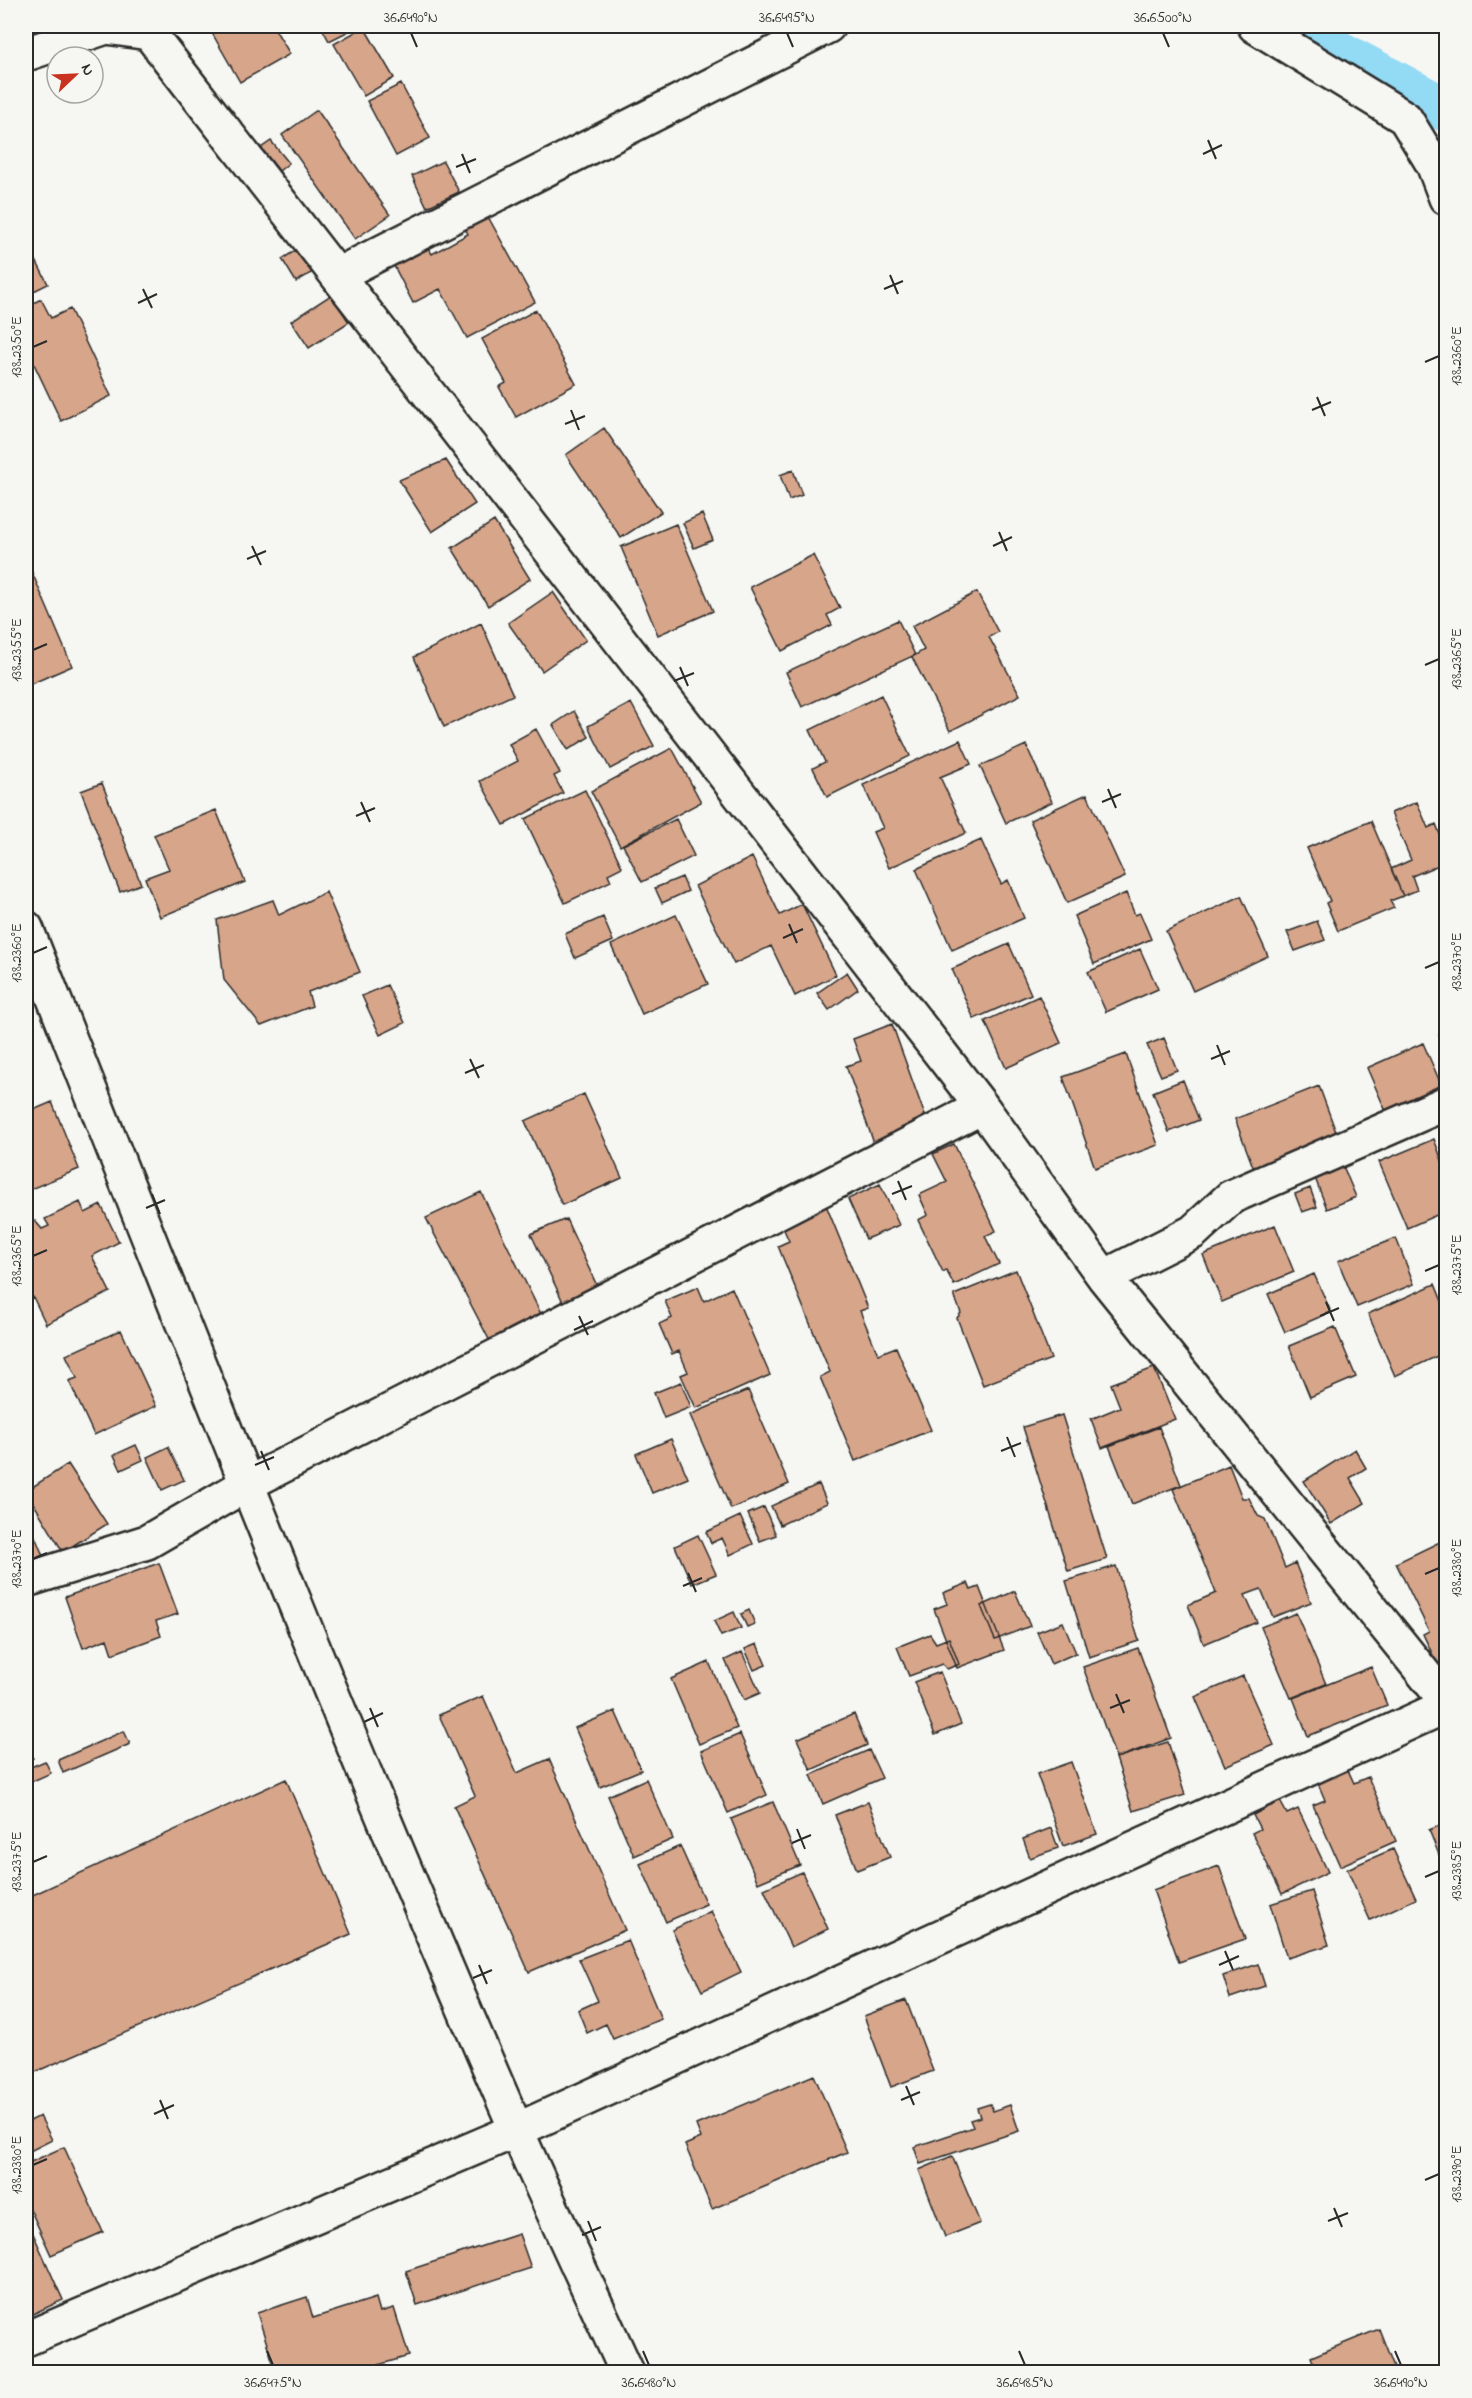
<svg xmlns="http://www.w3.org/2000/svg" width="1472" height="2398" font-family="'Indie Flower',sans-serif">
	<rect width="100%" height="100%" fill="#f6f6f2"/>
	<filter id="ink" filterUnits="userSpaceOnUse"><feTurbulence type="fractalNoise" baseFrequency=".0167" numOctaves="2"/><feDisplacementMap in="SourceGraphic" scale="12" xChannelSelector="R" yChannelSelector="G"/><feConvolveMatrix kernelMatrix="1 2 1 2 8 2 1 2 1" color-interpolation-filters="sRGB"/></filter>
	<g filter="url(#ink)">
		<g fill="none" stroke-linecap="round" stroke-linejoin="round">
			<!-- canal -->
			<path stroke="#93daf5" stroke-width="44" d="M1289 26 1446 110"/>
		</g>
		<!-- building -->
		<path fill="#d7a58a" stroke="#2b2b2b" stroke-width="1.5" d="M208 26H273L290 54 240 82Z
			M321 26H359L329 41Z
			M364 27 394 78 364 96 334 44Z
			M401 84 430 138 396 156 367 101Z
			M317 110 390 215 355 239 282 135Z
			M271 141 289 163 279 171 261 148Z
			M443 161 459 192 427 207 412 176Z
			M486 213 535 302 467 338 440 289 413 303 392 262 426 244 432 254 468 234 463 225Z
			M26 241 48 284 26 295Z
			M301 247 316 270 296 282 282 259Z
			M331 295 349 322 309 348 291 321Z
			M41 299 51 318 70 309 111 396 61 421 26 347V307Z
			M536 310 576 384 516 417 499 387 506 383 482 339Z
			M604 428 661 512 621 538 566 455Z
			M446 460 475 504 432 532 399 480Z
			M793 470 802 495 789 500 780 475Z
			M702 514 713 540 694 548 683 523Z
			M494 521 530 579 488 606 452 548Z
			M676 524 713 611 658 635 621 547Z
			M813 555 840 608 827 615 832 625 782 651 750 587Z
			M31 570 72 666 26 686V572Z
			M553 592 586 640 542 671 508 623Z
			M977 592 998 632 989 637 1020 695 950 731 912 657 924 650 912 626Z
			M898 620 915 655 802 707 786 672Z
			M481 623 513 695 444 727 414 657Z
			M881 695 910 756 827 797 813 768 825 762 810 730Z
			M631 703 654 746 610 769 588 726Z
			M574 711 589 737 568 750 553 725Z
			M536 729 560 773 554 776 563 793 504 825 480 781 518 761 509 744Z
			M960 740 971 764 940 777 966 833 889 868 873 832 883 828 863 785Z
			M1026 745 1052 802 1006 823 980 766Z
			M672 748 701 802 620 846 591 791Z
			M102 783 141 884 120 892 81 791Z
			M585 790 622 867 608 874 611 881 565 903 525 819Z
			M1087 794 1125 877 1067 903 1030 820Z
			M1417 802 1428 828 1436 824 1446 850V862L1412 876 1417 890 1403 896 1391 869 1411 860 1391 813Z
			M216 810 245 882 160 917 145 878 169 869 154 835Z
			M676 819 694 856 642 882 623 845Z
			M1371 821 1403 896 1390 901 1394 908 1338 931 1326 903 1330 901 1307 848Z
			M981 840 1001 884 1008 880 1024 918 952 950 916 869Z
			M752 857 780 915 802 904 836 975 795 996 771 946 734 964 695 886Z
			M682 877 688 891 662 903 655 888Z
			M326 892 360 972 308 992 312 1006 261 1026 224 980 217 920 273 900 279 915Z
			M1126 893 1135 915 1140 913 1151 939 1094 964 1074 916Z
			M1241 896 1268 956 1193 991 1166 931Z
			M676 915 708 984 642 1014 611 945Z
			M603 917 613 941 575 958 565 934Z
			M1317 921 1325 940 1295 951 1287 932Z
			M1009 944 1031 994 974 1019 952 969Z
			M1140 949 1158 989 1106 1012 1088 972Z
			M847 972 858 989 829 1010 817 993Z
			M387 985 405 1023 380 1035 362 996Z
			M1039 996 1061 1043 1006 1068 985 1021Z
			M892 1024 929 1127 875 1146 846 1066 861 1061 853 1039Z
			M1446 1032V1053L1439 1035Z
			M1164 1038 1177 1070 1161 1076 1147 1045Z
			M1423 1043 1444 1091 1388 1116 1367 1068Z
			M1126 1054 1158 1145 1095 1168 1063 1077Z
			M1183 1080 1199 1120 1169 1132 1153 1092Z
			M1319 1086 1339 1140 1255 1172 1235 1119Z
			M584 1094 622 1178 562 1205 525 1121Z
			M52 1102 79 1169 26 1191V1113Z
			M1434 1139 1446 1171V1211L1407 1228 1379 1162Z
			M954 1144 996 1231 985 1236 999 1264 954 1285 946 1270 943 1272 918 1220 928 1215 919 1195 947 1182 933 1154Z
			M1343 1166 1356 1197 1327 1209 1315 1178Z
			M880 1184 899 1225 866 1239 848 1199Z
			M1310 1188 1317 1207 1302 1212 1295 1194Z
			M481 1192 544 1320 495 1351 426 1218Z
			M80 1202 85 1213 101 1205 119 1242 92 1256 110 1292 46 1324 33 1297 26 1301V1225L35 1221 42 1229 49 1226 45 1219Z
			M826 1205 868 1308 860 1311 878 1354 896 1347 931 1430 855 1461 820 1377 830 1372 778 1246 789 1241 781 1223Z
			M566 1219 598 1288 564 1304 531 1234Z
			M1275 1225 1294 1272 1222 1302 1203 1255Z
			M1396 1238 1414 1284 1357 1307 1338 1261Z
			M1016 1270 1051 1359 983 1385 957 1318 961 1313 954 1295Z
			M1314 1274 1331 1312 1285 1332 1268 1294Z
			M1435 1284 1446 1311V1352L1395 1376 1368 1314Z
			M698 1287 704 1301 732 1288 770 1375 696 1408 681 1375 688 1372 679 1351 672 1354 659 1324 672 1318 665 1301Z
			M1335 1327 1356 1377 1310 1397 1289 1346Z
			M121 1330 156 1406 94 1435 69 1381 77 1378 66 1355Z
			M1154 1368 1175 1419 1102 1448 1091 1419 1120 1407 1111 1384Z
			M681 1382 691 1407 664 1418 654 1393Z
			M748 1390 789 1484 731 1509 690 1415Z
			M1062 1415 1107 1559 1068 1571 1023 1427Z
			M1159 1427 1181 1485 1132 1504 1109 1446Z
			M671 1439 688 1478 652 1493 636 1454Z
			M136 1445 143 1460 121 1470 114 1455Z
			M168 1447 184 1480 162 1490 147 1457Z
			M1355 1449 1366 1468 1350 1478 1365 1503 1331 1524 1304 1481Z
			M68 1464 107 1524 63 1552 26 1491Z
			M1229 1465 1242 1498H1249L1258 1516 1265 1519 1285 1568 1295 1563 1311 1602 1273 1617 1261 1589 1245 1595 1257 1622 1204 1644 1188 1605 1216 1593 1173 1489Z
			M819 1484 827 1503 780 1525 771 1506Z
			M764 1507 776 1535 760 1541 748 1514Z
			M26 1515 44 1558 26 1566Z
			M740 1516 753 1544 730 1555 722 1538 711 1543 706 1532Z
			M698 1535 716 1574 692 1584 675 1546Z
			M1446 1539V1675L1443 1677 1423 1634 1429 1631 1396 1563Z
			M159 1563 178 1614 156 1621 161 1636 112 1654 107 1639 83 1648 65 1597Z
			M1116 1566 1139 1641 1089 1657 1066 1581Z
			M968 1583 971 1590 979 1587 1004 1650 957 1668 934 1609 947 1604 943 1593Z
			M1015 1591 1030 1626 995 1640 981 1606Z
			M749 1610 755 1624 747 1627 741 1614Z
			M734 1612 741 1628 721 1636 714 1621Z
			M1296 1613 1326 1684 1291 1698 1261 1627Z
			M1063 1622 1076 1653 1051 1664 1037 1632Z
			M930 1634 936 1643 949 1638 959 1664 947 1669 942 1664 909 1676 897 1647Z
			M757 1644 766 1665 754 1670 745 1649Z
			M1138 1648 1171 1738 1116 1758 1083 1667Z
			M742 1652 760 1693 744 1700 725 1660Z
			M709 1662 737 1728 699 1744 671 1679Z
			M1371 1667 1387 1705 1308 1736 1293 1698Z
			M940 1672 961 1724 935 1735 914 1682Z
			M1243 1676 1274 1745 1225 1766 1195 1697Z
			M483 1696 517 1773 549 1759 625 1930 529 1972 454 1806 475 1796 439 1715Z
			M615 1711 641 1770 600 1787 575 1728Z
			M854 1714 867 1745 811 1770 797 1739Z
			M124 1731 130 1744 63 1773 58 1760Z
			M740 1734 767 1795 728 1813 701 1751Z
			M1168 1742 1185 1795 1133 1811 1116 1758Z
			M28 1746 33 1758 26 1761V1747Z
			M869 1750 882 1778 823 1804 811 1775Z
			M45 1761 51 1773 26 1784V1769Z
			M1071 1762 1097 1834 1063 1846 1037 1774Z
			M1347 1768 1354 1783 1368 1777 1396 1841 1340 1866 1313 1805 1325 1800 1317 1781Z
			M286 1779 351 1934 26 2076V1898Z
			M646 1779 673 1839 634 1856 608 1796Z
			M1280 1801 1287 1814 1298 1809 1328 1872 1282 1894 1252 1833 1260 1829 1253 1815Z
			M773 1802 800 1865 758 1883 731 1819Z
			M868 1802 890 1857 857 1870 835 1815Z
			M1446 1823V1872L1429 1830Z
			M1051 1828 1058 1848 1030 1858 1023 1839Z
			M680 1846 706 1904 666 1922 640 1864Z
			M1393 1849 1416 1899 1370 1920 1347 1869Z
			M1219 1866 1245 1939 1179 1962 1153 1890Z
			M802 1872 828 1929 791 1947 764 1889Z
			M1312 1891 1329 1945 1287 1958 1270 1904Z
			M711 1911 741 1972 702 1991 672 1930Z
			M628 1940 661 2019 613 2039 606 2024 587 2033 578 2010 598 2001 579 1959Z
			M1258 1964 1265 1986 1230 1998 1223 1976Z
			M906 2000 933 2071 891 2087 864 2016Z
			M814 2075 847 2152 712 2209 685 2145 701 2138 696 2125Z
			M990 2104 993 2111 1010 2105 1019 2131 920 2164 914 2147 973 2127 970 2120 980 2117 977 2108Z
			M40 2116 52 2140 26 2153V2123Z
			M64 2147 103 2232 51 2255 26 2200V2164Z
			M952 2156 980 2223 945 2237 919 2170Z
			M26 2218 63 2300 26 2317Z
			M519 2234 531 2268 417 2305 406 2271Z
			M307 2297 313 2318 376 2298 380 2312 394 2308 409 2356 354 2372H348L345 2365 320 2372H276L257 2313Z
			M1379 2329 1396 2372H1317L1311 2357Z"/>
		<g fill="none" stroke-linecap="round" stroke-linejoin="round">
			<!-- street casing -->
			<g stroke="#2b2b2b" stroke-width="38">
				<path id="street" d="M1255 26 1405 118 1433 164 1446 198
					M26 54 106 27 149 33 982 1107 1104 1277 1446 1701
					M337 275 828 26
					M1104 1277 1193 1232 1231 1197 1446 1103
					M26 1580 147 1542 247 1484 982 1107"/>
			</g>
			<!-- secondary casing -->
			<g stroke="#2b2b2b" stroke-width="38">
				<path id="secondary" d="M26 928C185 1330 343 1733 516 2129 552 2211 590 2291 627 2372
					M26 2339 517 2130 1446 1706"/>
			</g>
			<!-- street -->
			<use href="#street" stroke="#f6f6f2" stroke-width="33"/>
			<!-- secondary -->
			<use href="#secondary" stroke="#f6f6f2" stroke-width="33"/>
		</g>
	</g>
	<!-- ticks -->
	<path fill="none" stroke="#2b2b2b" stroke-width="2" d="M411 33 417 47M787 33 793 47M1163 33 1169 47M1208 140 1216 159M462 154 470 173M1203 154 1222 145M456 167 476 159M890 275 898 294M143 289 152 308M884 289 903 281M138 303 157 294M33 347 47 341M1425 362 1439 356M1317 397 1325 416M571 410 579 430M1312 410 1331 402M565 424 585 416M999 532 1007 551M252 546 261 565M993 546 1012 537M247 559 266 551M33 650 47 644M1425 665 1439 659M680 667 688 686M674 681 694 673M1108 789 1116 808M361 802 370 822M1102 802 1121 794M356 816 375 808M789 924 797 943M783 938 803 929M33 953 47 947M1425 968 1439 962M1217 1045 1225 1065M470 1059 479 1078M1211 1059 1230 1051M465 1073 484 1065M898 1181 906 1200M152 1194 160 1214M892 1194 912 1186M146 1208 165 1200M33 1256 47 1250M1425 1271 1439 1265M1326 1302 1334 1321M579 1316 588 1335M1320 1316 1339 1308M574 1330 593 1321M1007 1437 1015 1457M261 1451 269 1470M1001 1451 1021 1443M255 1465 274 1457M33 1559 47 1553M688 1573 696 1592M1425 1574 1439 1568M683 1586 702 1578M1116 1694 1124 1713M370 1708 378 1727M1110 1708 1130 1700M364 1722 383 1713M797 1829 805 1849M792 1843 811 1835M33 1862 47 1856M1425 1877 1439 1871M1225 1951 1233 1970M479 1965 487 1984M1219 1965 1239 1956M473 1978 492 1970M906 2086 914 2105M160 2100 168 2119M901 2100 920 2092M154 2114 174 2105M33 2165 47 2159M1425 2180 1439 2174M1334 2208 1342 2227M588 2221 596 2241M1328 2221 1348 2213M582 2235 601 2227M267 2351 273 2365M643 2351 649 2365M1019 2351 1025 2365M1395 2351 1401 2365"/>
	<!-- margin -->
	<rect width="1472" height="2398" fill="none" stroke="#f6f6f2" stroke-width="66"/>
	<!-- north arrow -->
	<g transform="translate(75 75) rotate(67)"><circle r="28" fill="#f6f6f2" stroke="#a5a5a2" stroke-width="1.5"/>
	<path d="M0-4.5L10 22L0 15L-10 22Z" fill="#c8321e"/>
	<text y="-9" font-size="16" font-weight="bold" text-anchor="middle" fill="#2b2b2b">N</text>
	</g>
	<rect x="33" y="33" width="1406" height="2332" fill="none" stroke="#2b2b2b" stroke-width="2"/>
	<g font-size="15" text-anchor="middle" fill="#2b2b2b">
		<text x="411" y="22">36.6490°N</text>
		<text x="787" y="22">36.6495°N</text>
		<text x="1163" y="22">36.6500°N</text>
		<text transform="translate(16 347) rotate(-90)" y="5">138.2350°E</text>
		<text transform="translate(1456 356) rotate(-90)" y="5">138.2360°E</text>
		<text transform="translate(16 650) rotate(-90)" y="5">138.2355°E</text>
		<text transform="translate(1456 659) rotate(-90)" y="5">138.2365°E</text>
		<text transform="translate(16 953) rotate(-90)" y="5">138.2360°E</text>
		<text transform="translate(1456 962) rotate(-90)" y="5">138.2370°E</text>
		<text transform="translate(16 1256) rotate(-90)" y="5">138.2365°E</text>
		<text transform="translate(1456 1265) rotate(-90)" y="5">138.2375°E</text>
		<text transform="translate(16 1559) rotate(-90)" y="5">138.2370°E</text>
		<text transform="translate(1456 1568) rotate(-90)" y="5">138.2380°E</text>
		<text transform="translate(16 1862) rotate(-90)" y="5">138.2375°E</text>
		<text transform="translate(1456 1871) rotate(-90)" y="5">138.2385°E</text>
		<text transform="translate(16 2165) rotate(-90)" y="5">138.2380°E</text>
		<text transform="translate(1456 2174) rotate(-90)" y="5">138.2390°E</text>
		<text x="273" y="2387">36.6475°N</text>
		<text x="649" y="2387">36.6480°N</text>
		<text x="1025" y="2387">36.6485°N</text>
		<text x="1401" y="2387">36.6490°N</text>
	</g>
</svg>
